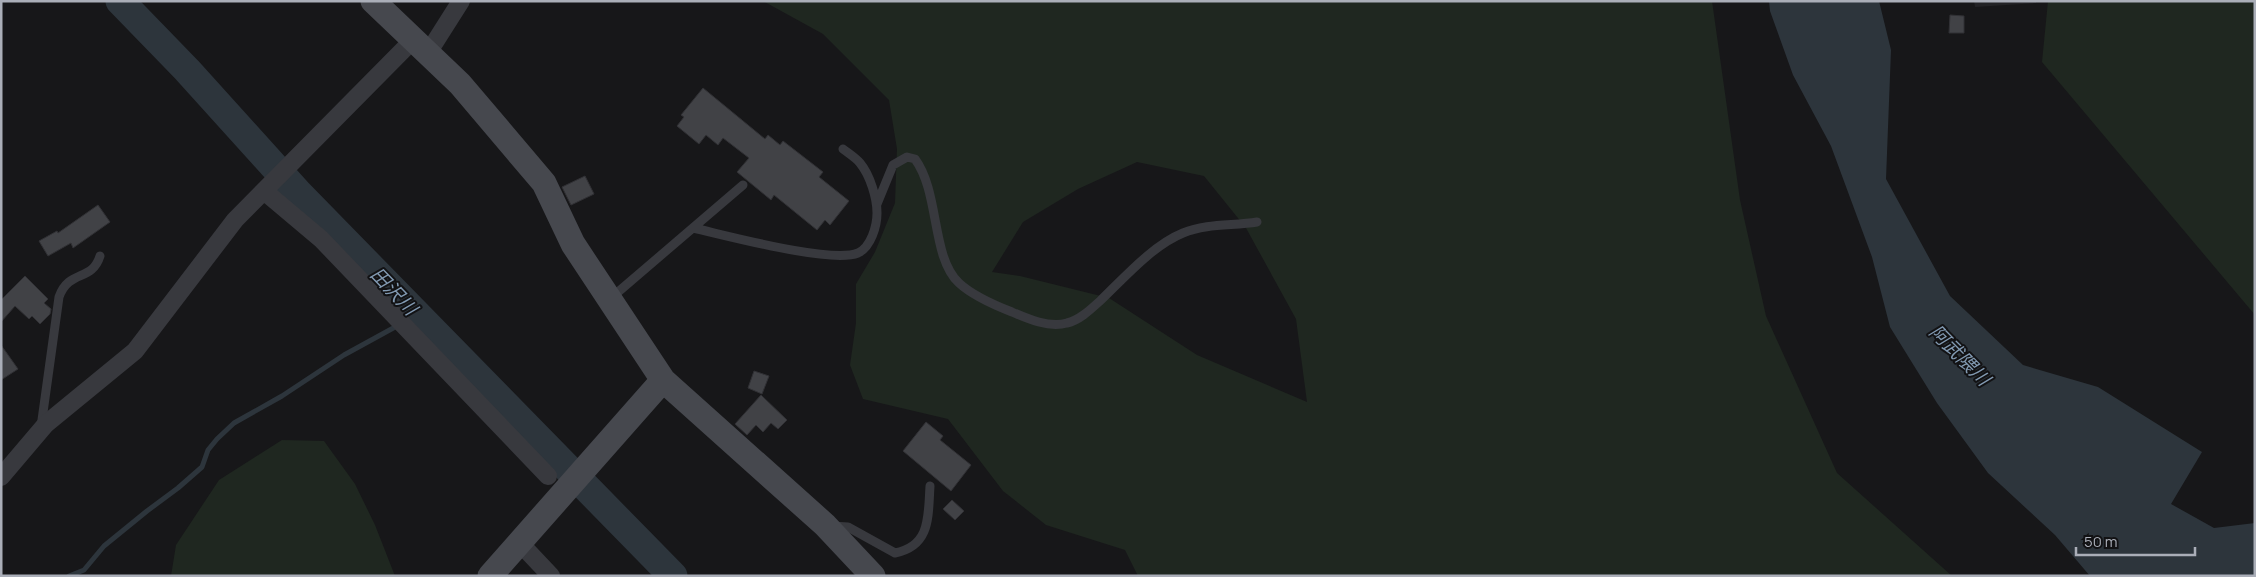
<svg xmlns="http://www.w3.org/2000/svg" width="2256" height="577" font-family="Manrope,'Noto Sans JP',sans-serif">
	<rect width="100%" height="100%" fill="#171719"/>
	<!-- built -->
	<path fill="#232326" d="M1974 1H2036V3L1975 7Z"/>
	<!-- green -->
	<path fill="#1f2720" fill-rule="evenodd" d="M763 1H1712L1740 200 1766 316 1837 473 1952 576H1138L1125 550 1046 525 1003 491 948 419 863 399 850 365 856 323V284L875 252 895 203 897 149 889 100 823 34ZM1137 162 1204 176 1246 228 1296 319 1307 402 1197 355 1109 298 1020 276 992 272 1023 222 1078 189Z
		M2048 1H2255V315L2042 62Z
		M282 440 324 441 355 484 375 525 395 576H171L176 545 219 480Z"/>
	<!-- water -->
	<path fill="#2d353c" d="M1769 1H1879L1891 50 1886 179 1950 296 2023 365 2098 387 2202 452 2171 504 2214 528 2255 523V576H2090L2055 535 1988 473 1937 403 1890 327 1872 257 1831 146 1793 75 1770 11Z"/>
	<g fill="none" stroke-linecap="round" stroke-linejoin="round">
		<!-- stream -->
		<path stroke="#2d353c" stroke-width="5" d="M69 576 84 570 104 546 147 511 178 488 202 467 208 450 217 439 234 423 282 396 344 355 417 315"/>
		<!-- river -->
		<path stroke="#2d353c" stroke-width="29" d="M120 1 187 70 299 194 673 576"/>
	</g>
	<!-- building -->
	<path fill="#414246" stroke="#313135" d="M1950 15 1964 16V33H1949Z
		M703 88 765 139 768 135 780 145 783 141 823 172 819 177 849 201 830 225 825 220 817 230 774 195 771 200 737 172 749 158 723 138 718 145 706 135 699 144 677 126 684 117 681 115Z
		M585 176 594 194 571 205 562 187Z
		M98 205 110 222 73 248 71 243 48 256 39 241 57 231 58 233Z
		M25 276 48 299 44 303 51 309 50 314 40 324 32 316 29 319 15 306 1 322V300Z
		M1 345 18 369 1 380Z
		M754 371 769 376 762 394 748 388Z
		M761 395 787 420 778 429 771 423 763 432 756 425 747 435 735 424Z
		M926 422 943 436 940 440 971 465 951 491 903 451Z
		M952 500 964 511 955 520 943 509Z"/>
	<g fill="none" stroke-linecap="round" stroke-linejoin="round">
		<!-- lane -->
		<path stroke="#38393e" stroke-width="9" d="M877 204 893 165 907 157 915 159C940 193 931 257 959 283 973 296 994 305 1012 312 1028 319 1049 328 1067 323 1080 320 1091 309 1101 300 1124 278 1153 245 1183 233 1207 223 1233 226 1257 222
			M693 228C725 235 831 264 858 253 871 247 877 226 877 213 877 198 870 175 860 163 856 158 848 153 843 149
			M611 298 743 185
			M41 427 59 297C69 269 92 282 100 256
			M832 526 848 527 895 553C931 546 928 516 930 486"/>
		<!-- street -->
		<path stroke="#38393e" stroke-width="18" d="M428 53 461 1
			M264 191 321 239 548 476
			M1 477 46 424 135 351 235 220 414 39
			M518 541 551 576"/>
		<!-- secondary -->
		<path stroke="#46484e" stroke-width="25" d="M373 1 460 84 544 183 573 244 663 380 825 525 873 576
			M490 576 663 380"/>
	</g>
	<g text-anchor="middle" stroke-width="4" stroke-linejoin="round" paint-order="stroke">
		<!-- water labels -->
		<g font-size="19" font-style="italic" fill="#829ab2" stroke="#121214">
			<text transform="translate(394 291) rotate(46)" y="7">田沢川</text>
			<text transform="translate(1960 355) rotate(45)" y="7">阿武隈川</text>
		</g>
	</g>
	<!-- border -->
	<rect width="2256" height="577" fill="none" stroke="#aaaeb8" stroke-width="5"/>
	<!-- scale -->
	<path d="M2076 547v8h119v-8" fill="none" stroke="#aaaeb8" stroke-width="2.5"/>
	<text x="2084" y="547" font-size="15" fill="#aaaeb8" stroke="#121214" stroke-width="4" paint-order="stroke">50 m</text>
</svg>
